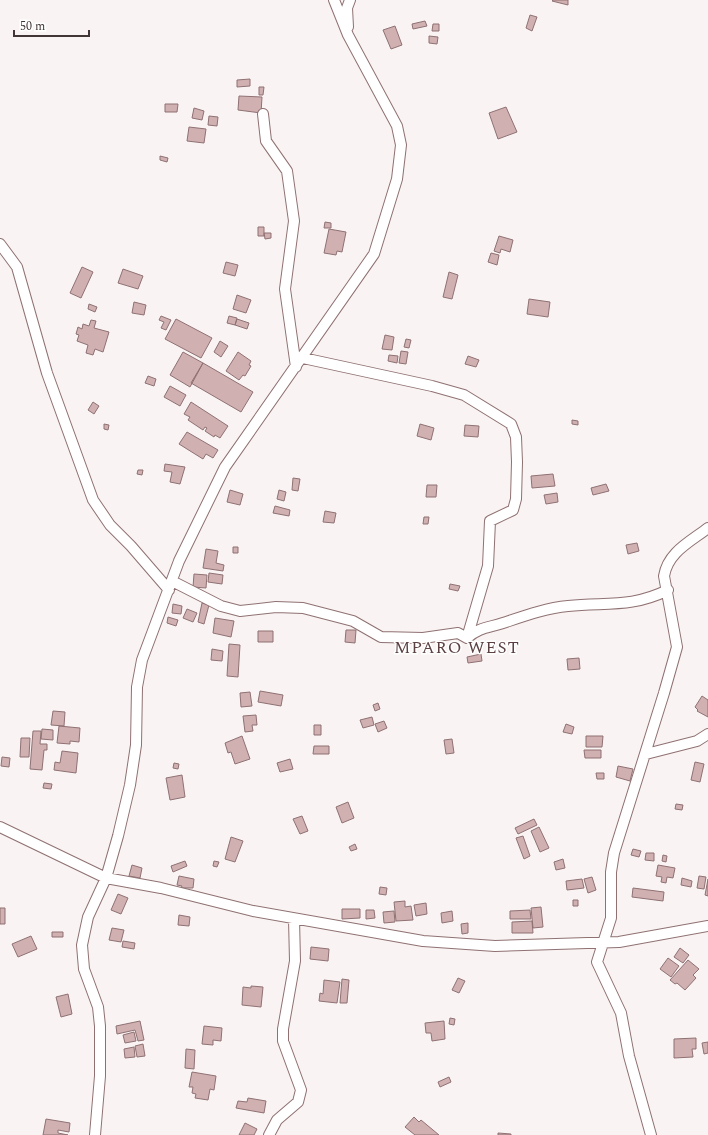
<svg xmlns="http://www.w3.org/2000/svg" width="708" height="1135" font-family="Spectral,serif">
	<rect width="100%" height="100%" fill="#faf3f3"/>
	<!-- building -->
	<path fill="#d0b0b1" stroke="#8f7173" d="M568 0V5L552 1 553 0Z
		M530 15 537 17 532 31 526 28Z
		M425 21 427 26 413 29 412 24Z
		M433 24H439V31H432Z
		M395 26 402 45 391 49 383 30Z
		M429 36 438 37 437 44 429 43Z
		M250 79V86L237 87V80Z
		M259 87H264L263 95H259Z
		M239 96 262 97 261 113 238 110Z
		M165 104H178L177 112H165Z
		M506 107 517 132 498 139 489 113Z
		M194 108 204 111 202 120 192 118Z
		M209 116 218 117 217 126 208 125Z
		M189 127 206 129 204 143 187 141Z
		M160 156 168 158 167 162 160 160Z
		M325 222 331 223V228H324Z
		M258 227H264V236H258Z
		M329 229 346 232 342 252 337 251 336 255 324 253Z
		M264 233H271V238L265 239Z
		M499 236 513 240 510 252 501 249 500 253 494 251Z
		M491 253 499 255 497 265 488 262Z
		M226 262 238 265 235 276 223 273Z
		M82 267 93 272 81 298 70 293Z
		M123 269 143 276 138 289 118 283Z
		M449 272 458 275 452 299 443 297Z
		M237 295 251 300 246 313 233 309Z
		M529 299 550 302 548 317 527 314Z
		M134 302 146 305 144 315 132 313Z
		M89 304 97 307 95 312 88 309Z
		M161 316 171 320 166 330 161 328 164 322 159 320Z
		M229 316 237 318 235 325 227 323Z
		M176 319 212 338 201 358 165 339Z
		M237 319 249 323 247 329 235 325Z
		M91 320 96 321 94 328 109 332 103 352 95 349 93 355 86 353 88 345 77 341 79 335 76 334 78 327 82 329 83 324 89 326Z
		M385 335 394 337 392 350 382 349Z
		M406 339 411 340 409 348 404 347Z
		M220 341 228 346 221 357 214 352Z
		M401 351 408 352 406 364 399 363Z
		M183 352 203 363 190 387 170 375Z
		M238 352 251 361 249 365 251 366 245 376 243 375 239 380 226 371Z
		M389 355 398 356 397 363 388 361Z
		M468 356 479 360 476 367 465 364Z
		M203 363 253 392 241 412 191 383Z
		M148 376 156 379 154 386 145 383Z
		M170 386 186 395 180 406 164 397Z
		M93 402 99 406 94 414 88 410Z
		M191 402 228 426 220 438 215 435 214 437 205 431 207 428 205 427 203 430 188 420 190 417 184 414Z
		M572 420 578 421V425L572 424Z
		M104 424 109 425 108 430 104 429Z
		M420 424 434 428 431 440 417 436Z
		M465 425 479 426 478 437 464 436Z
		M187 432 218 450 213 458 206 454 203 459 179 444Z
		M165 464 185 467 180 484 170 482 172 472 164 471Z
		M138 470H143L142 475 137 474Z
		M553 474 555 486 532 488 531 476Z
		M293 478 300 479 298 491 292 490Z
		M606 484 609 491 593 495 591 488Z
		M427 485H437L436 497H426Z
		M230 490 243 494 240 505 227 502Z
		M279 490 286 492 284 501 277 499Z
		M557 493 558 502 546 504 544 495Z
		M275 506 290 510 289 516 273 513Z
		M325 511 336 513 334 523 323 522Z
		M424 517H429L428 524H423Z
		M637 543 639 551 628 554 626 545Z
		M233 547H238V553H233Z
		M206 549 218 551 216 563 224 565 223 571 203 568Z
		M209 573 223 575 222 584 208 582Z
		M194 574 207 575 206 588 193 587Z
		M450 584 460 586 458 591 449 589Z
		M202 603 209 605 204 624 198 622Z
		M173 604 182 606 181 614 172 613Z
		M187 609 197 613 193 622 183 618Z
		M168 617 178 620 176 626 167 623Z
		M215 618 234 621 231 637 213 633Z
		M346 630H356L355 643 345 642Z
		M258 631H273V642H258Z
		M229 644 240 645 238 677 227 676Z
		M212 649 223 651 222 661 211 660Z
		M481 654 482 661 468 663 467 657Z
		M579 658 580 669 568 670 567 659Z
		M260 691 283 695 281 706 258 702Z
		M250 692 252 706 241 707 240 693Z
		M702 696 708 700V717L697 711 698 710 695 707Z
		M378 703 380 709 375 711 373 705Z
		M53 711 65 712 64 726 51 725Z
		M256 715 257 725H252L253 731 245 732 243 716Z
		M372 717 374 725 363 728 360 720Z
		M384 721 387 728 378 732 375 724Z
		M566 724 574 727 572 734 563 732Z
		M314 725H321V735H314Z
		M59 726 80 728 79 742 70 741V744L57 743Z
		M42 729 53 730V740L41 739Z
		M33 731H41L40 744H47V750H44L42 770 30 769Z
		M242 736 250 759 235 764 231 752 228 753 225 743Z
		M586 736H603L602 747H586Z
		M21 738H30L29 757H20Z
		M452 739 454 753 446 754 444 740Z
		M314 746H329V754H313Z
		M584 750H601V758H585Z
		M62 751 78 753 76 773 54 770 55 762 60 763Z
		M2 757 10 758 9 767 1 766Z
		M290 759 293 769 280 772 277 763Z
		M695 762 704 764 700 782 691 780Z
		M174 763 179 764 178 769 173 768Z
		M618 766 633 769 630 781 616 777Z
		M596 773H604V779H597Z
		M182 775 185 797 170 800 166 778Z
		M44 783 52 784 51 789 43 788Z
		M348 802 354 818 342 823 336 807Z
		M676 804 683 805 682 810 675 809Z
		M302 816 308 831 300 834 293 819Z
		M534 819 537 825 518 834 515 828Z
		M539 827 549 848 540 852 531 831Z
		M523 836 530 856 524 859 516 838Z
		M231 837 243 841 235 862 225 859Z
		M355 844 357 849 351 851 349 847Z
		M633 849 641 851 639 857 631 855Z
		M646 853H654V861L645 860Z
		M663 855 667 856 666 862 662 861Z
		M563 859 565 868 556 870 554 862Z
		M185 861 187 866 173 872 171 866Z
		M214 861 219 862 217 867 213 866Z
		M132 865 142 868 140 878 129 876Z
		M658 865 675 868 673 878 667 877 666 883 661 882 662 877 656 876Z
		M179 876 194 879 193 888H181L182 886 177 885Z
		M699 876 706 877 704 889 697 888Z
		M592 877 596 890 588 893 584 879Z
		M682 878 692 881 691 887 681 885Z
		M582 879 584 888 567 890 566 881Z
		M708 879V896L705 895Z
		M380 887 387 888 386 895 379 894Z
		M633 888 664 892 663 901 632 897Z
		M118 894 128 898 121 914 111 910Z
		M573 900H578V906H573Z
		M405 901V907L411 906 413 920 396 921 394 902Z
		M426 903 427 914 416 916 414 905Z
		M541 907 543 927 533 928 531 908Z
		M0 908H5V924H0Z
		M342 909H360V918L342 919Z
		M366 910H374L375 918 366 919Z
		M530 910 531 919H510V911Z
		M394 911 395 922 384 923 383 912Z
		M452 911 453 921 442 923 441 913Z
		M179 915 190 917 189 926 178 925Z
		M532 921 533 933H512V922Z
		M468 923V933L462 934 461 924Z
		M112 928 124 930 121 942 109 940Z
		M52 932H63V937H52Z
		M31 936 37 949 18 957 12 944Z
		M123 941 135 943 134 949 122 947Z
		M311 947 329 949 328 961 310 959Z
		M680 948 689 955 683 963 674 957Z
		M668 958 679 966 671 977 660 969Z
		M688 960 699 969 693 975 696 978 685 990 677 983 675 984 670 980Z
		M458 978 465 981 459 993 452 990Z
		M342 979 349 980 347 1003H340Z
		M324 980 340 982 337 1003 319 1001 320 993 323 994Z
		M251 986 263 987 261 1007 242 1005 243 987 251 988Z
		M68 994 72 1014 61 1017 56 997Z
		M450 1018 455 1019 454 1025 449 1024Z
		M140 1021 144 1040 138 1041 135 1030 117 1034 116 1026Z
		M444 1021 445 1039 432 1041 431 1033H426L425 1023Z
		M204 1026 222 1028 221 1041 213 1040V1045L202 1044Z
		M134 1032 136 1041 125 1043 123 1035Z
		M696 1038V1049H692L693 1057 674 1058V1039Z
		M708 1042V1053L704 1054 702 1043Z
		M143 1044 145 1056 137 1057 135 1046Z
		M134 1047 135 1057 125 1058 124 1049Z
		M186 1049 195 1050 194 1069 185 1068Z
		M192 1072 216 1076 214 1090 210 1089 208 1100 195 1098 196 1094 192 1093 193 1087H189Z
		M449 1077 451 1082 440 1087 438 1082Z
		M248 1098 266 1101 264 1113 236 1108 238 1101 247 1102Z
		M414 1117 419 1122 421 1120 439 1135H415L405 1127Z
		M46 1119 70 1123 69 1132 58 1130V1133L68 1135H43Z
		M245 1123 257 1129 254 1135H239Z
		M498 1133 511 1134V1135H498Z"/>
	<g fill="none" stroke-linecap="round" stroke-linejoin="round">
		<!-- street casing -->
		<g stroke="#8f7172" stroke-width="12">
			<path id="street" d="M348 27 347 8 350 0
				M263 114 266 141 287 171 294 221 285 289 296 367
				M0 244 17 267 47 373 93 500 110 525 131 546 169 590
				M303 358 432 386 464 395 511 424 516 437 517 462 516 499 513 510 490 521 488 566 467 638
				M172 581 221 606 240 611 276 607 303 608 353 621 381 637 423 638 458 633 467 638C480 627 488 628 503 623 524 616 546 608 568 606 607 602 631 608 668 590
				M646 754 697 741 708 734
				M0 827 106 878 161 888 253 911 423 941 495 946 619 942 708 926
				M95 1135 100 1076V1026L98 1007 84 969 82 945 88 917 106 878 118 836 130 785 136 745 137 687 142 660 179 561 225 467 374 254 397 179 401 145 397 126 348 35 334 0
				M269 1135 277 1120 298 1102 301 1090 283 1041V1029L295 961 294 919
				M651 1135 629 1056 621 1013 597 962 611 918V872L614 853 664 693 677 647 664 576C668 552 690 542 708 528"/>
		</g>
		<!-- street -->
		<use href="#street" stroke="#fff" stroke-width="10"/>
	</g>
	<g text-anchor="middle" stroke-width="3" stroke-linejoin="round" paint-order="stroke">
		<!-- quarter labels -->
		<g font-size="17" letter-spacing="1" fill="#5c4143" stroke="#fff">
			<text x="457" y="653">MPARO WEST</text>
		</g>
	</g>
	<!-- scale -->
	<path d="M14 30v6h75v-6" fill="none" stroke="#423535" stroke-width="2"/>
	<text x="20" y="30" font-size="12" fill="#423535" stroke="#ffffff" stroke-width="3" paint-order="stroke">50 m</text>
</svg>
